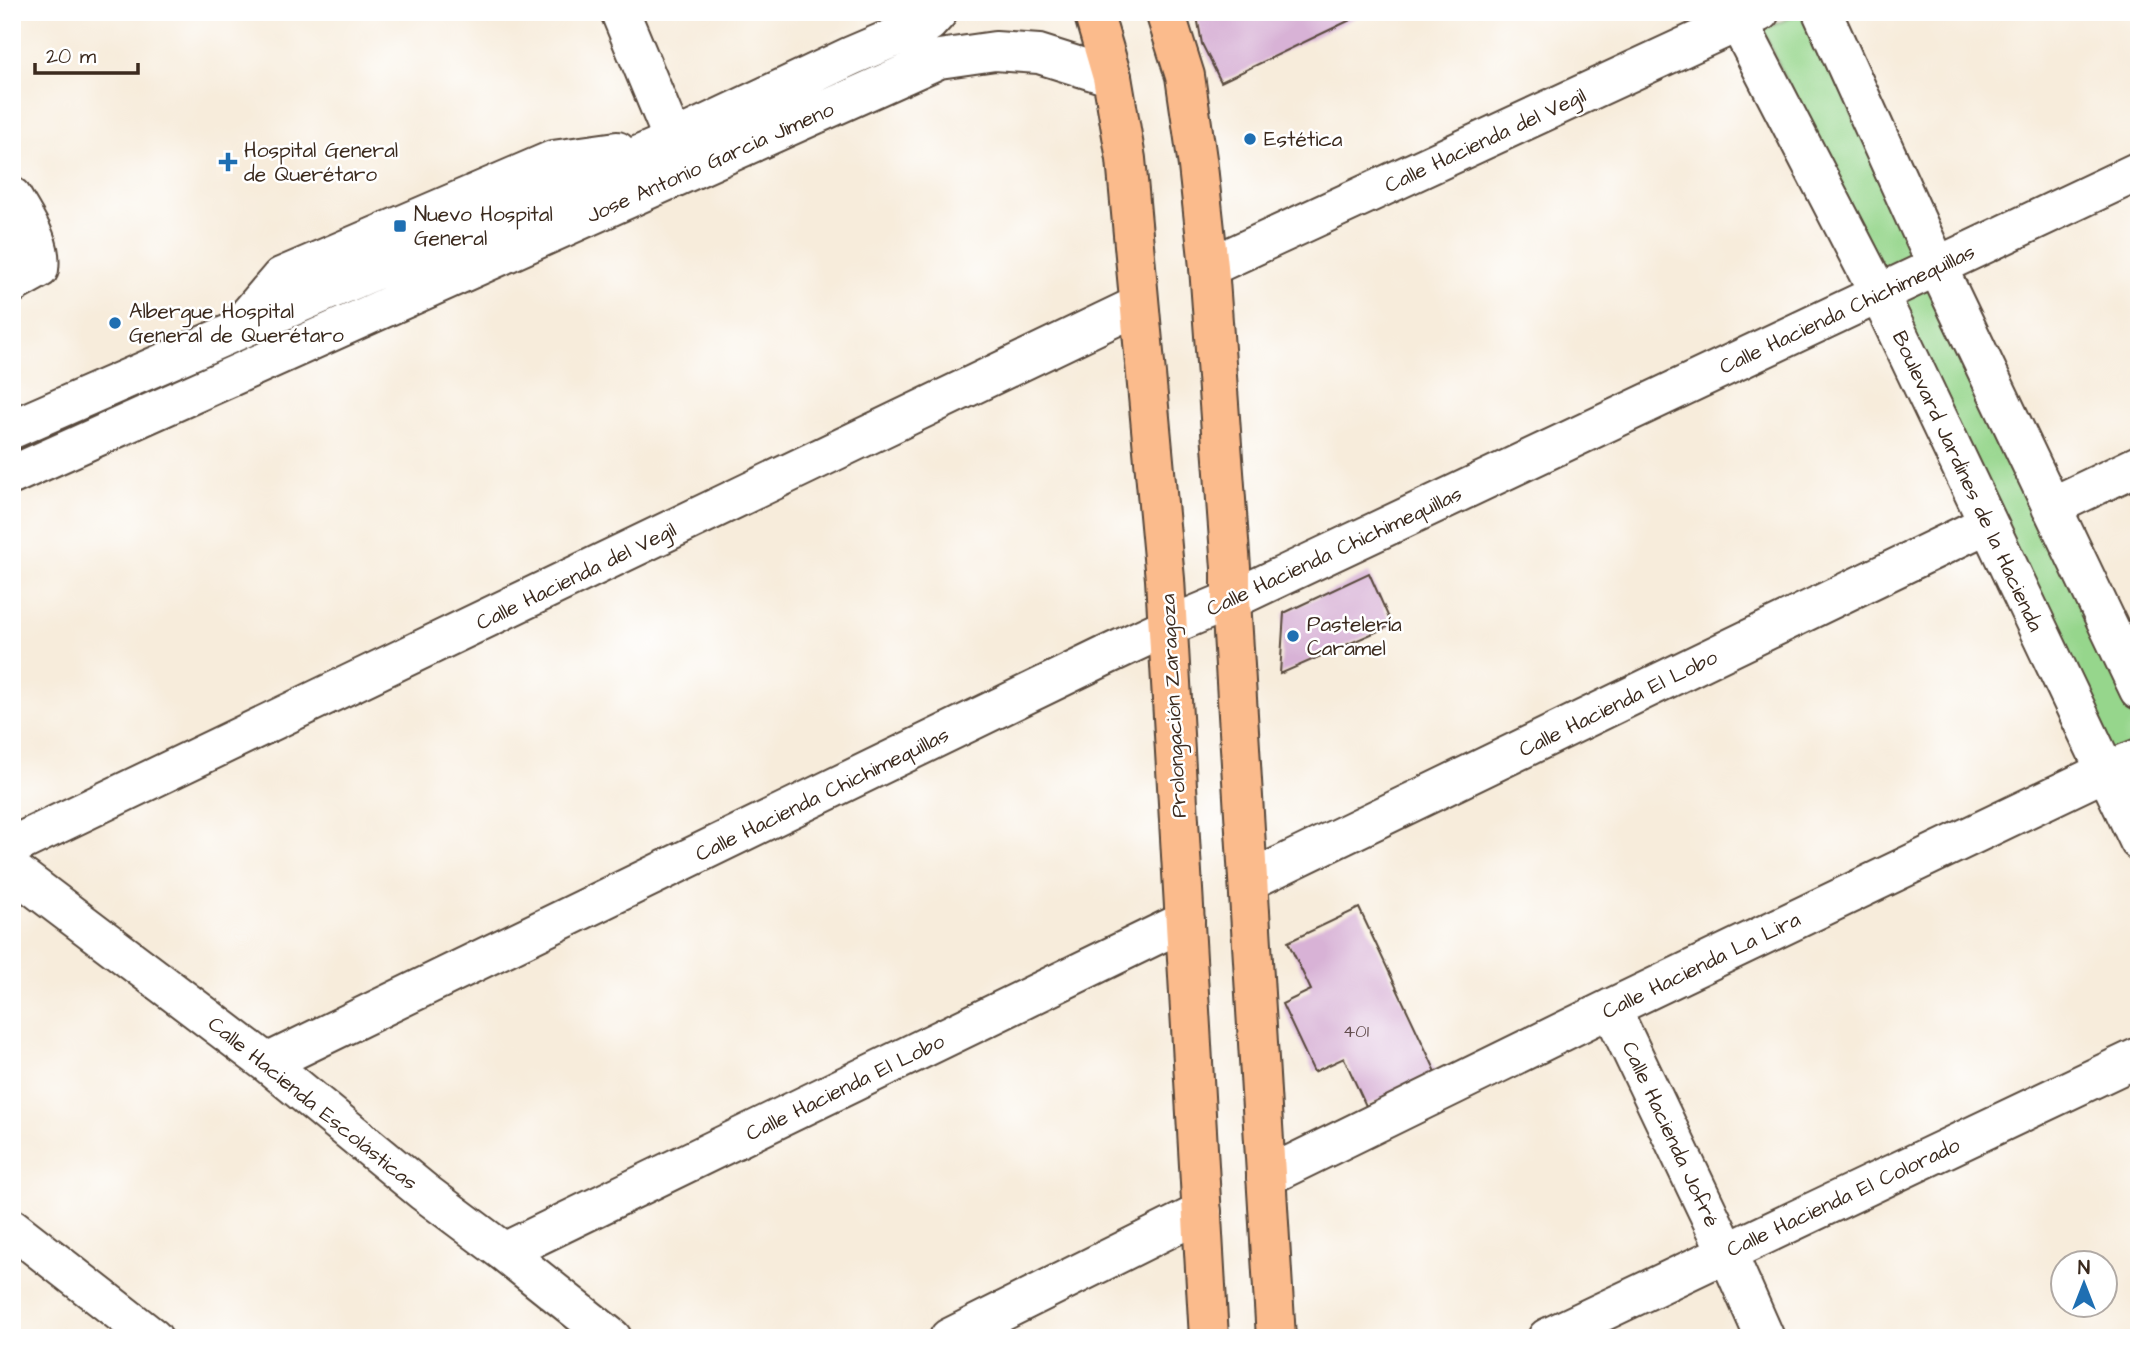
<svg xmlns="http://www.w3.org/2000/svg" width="2151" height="1350" font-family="'Architects Daughter',sans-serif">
	<rect width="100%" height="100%" fill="#fff"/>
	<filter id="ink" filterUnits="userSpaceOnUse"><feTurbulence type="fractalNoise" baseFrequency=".0143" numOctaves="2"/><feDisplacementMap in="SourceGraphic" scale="14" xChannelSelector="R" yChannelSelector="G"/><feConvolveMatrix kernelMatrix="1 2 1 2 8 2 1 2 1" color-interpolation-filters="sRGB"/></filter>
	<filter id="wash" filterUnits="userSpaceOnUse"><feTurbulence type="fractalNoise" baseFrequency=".00686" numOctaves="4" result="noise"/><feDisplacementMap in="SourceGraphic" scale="28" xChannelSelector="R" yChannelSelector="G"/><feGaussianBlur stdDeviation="1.57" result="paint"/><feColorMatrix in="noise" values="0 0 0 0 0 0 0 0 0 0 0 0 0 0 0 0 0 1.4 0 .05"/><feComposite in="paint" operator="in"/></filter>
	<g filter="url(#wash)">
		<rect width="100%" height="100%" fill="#f7ecdb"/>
		<!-- green -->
		<path fill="#96d68c" stroke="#688055" stroke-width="2" d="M1802 12H1806L1917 257 1875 275 1763 30Z
			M1931 274 2139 715V821L1889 293Z"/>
		<g id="blocks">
			<!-- building -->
			<path fill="#d8b2d6" d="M1201 12H1367L1221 82 1202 44 1198 22Z
				M1369 573 1392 625 1280 674 1284 613Z
				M1359 908 1437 1074 1366 1106 1344 1058 1314 1072 1282 1004 1311 990 1288 942Z"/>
		</g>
	</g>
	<g filter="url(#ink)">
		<use href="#blocks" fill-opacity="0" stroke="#57473a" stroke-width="2"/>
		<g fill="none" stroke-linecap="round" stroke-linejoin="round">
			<!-- minor casing -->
			<g stroke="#57473a" stroke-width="42">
				<path id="minor" d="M620 12 667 125 686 159
					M1733 12 1879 294 2139 841
					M1822 12 1937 266 2139 690
					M12 197C24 219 43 243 39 269L12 284
					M1209 267 1760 12
					M241 324 281 277 553 160 617 151
					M12 429 660 146 851 56 928 23 938 12
					M12 475 939 59 995 51 1039 54 1112 77
					M2051 507 2139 465
					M12 846 1139 305
					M12 870 267 1063 424 1192 504 1252 612 1338
					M1249 881 1987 524
					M1611 1008 1727 1252 1765 1338
					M267 1063 1103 657 1169 626 1231 600 2139 171
					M1266 1177 1611 1008 2106 771 2139 758
					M12 1228 153 1338
					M504 1252 1185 921
					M949 1338 1202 1212
					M1547 1338 2139 1057"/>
			</g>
			<!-- major casing -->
			<g stroke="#57473a" stroke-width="42">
				<path id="major" d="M1093 12 1112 77 1126 159 1165 579 1209 1338
					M1165 12 1185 76 1198 166 1209 267 1231 568V600L1276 1338"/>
			</g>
			<!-- minor -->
			<use href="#minor" stroke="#fff" stroke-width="38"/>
			<!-- major -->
			<use href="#major" stroke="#fbbb8c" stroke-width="38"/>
		</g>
	</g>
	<!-- markers -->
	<g fill="#1f6fb2" stroke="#fff" stroke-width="2.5">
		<circle cx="1250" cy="139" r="7"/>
		<path d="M224.5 151.5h7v7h7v7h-7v7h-7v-7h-7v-7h7z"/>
		<rect x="393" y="219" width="14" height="14" rx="3.5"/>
		<circle cx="115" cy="323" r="7"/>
		<circle cx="1293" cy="636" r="7"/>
	</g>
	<g text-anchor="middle" stroke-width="5" stroke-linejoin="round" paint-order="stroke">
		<!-- number labels -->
		<g font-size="18" fill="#624c4c">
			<text x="1356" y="1037">401</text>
		</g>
		<!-- poi labels -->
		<g font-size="21" fill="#3b2a1e" stroke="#fff" text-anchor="start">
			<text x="1264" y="146">Estética</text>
			<text x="244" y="157">Hospital General<tspan x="244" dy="24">de Querétaro</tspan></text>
			<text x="414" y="221">Nuevo Hospital<tspan x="414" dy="24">General</tspan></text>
			<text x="129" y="318">Albergue Hospital<tspan x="129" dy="24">General de Querétaro</tspan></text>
			<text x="1307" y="631">Pastelería<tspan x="1307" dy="24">Caramel</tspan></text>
		</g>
		<!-- street labels -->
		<g font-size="21" fill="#3b2a1e" stroke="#fff">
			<text transform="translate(1485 140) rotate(-25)" y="7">Calle Hacienda del Vegil</text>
			<text transform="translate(710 162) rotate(-24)" y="7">Jose Antonio Garcia Jimeno</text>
			<text transform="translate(1847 309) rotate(-25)" y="7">Calle Hacienda Chichimequillas</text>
			<text transform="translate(1968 481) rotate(65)" y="7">Boulevard Jardines de la Hacienda</text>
			<text transform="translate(1334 551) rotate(-25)" y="7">Calle Hacienda Chichimequillas</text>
			<text transform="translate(576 576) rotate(-26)" y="7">Calle Hacienda del Vegil</text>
			<text transform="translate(1618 703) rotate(-26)" y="7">Calle Hacienda El Lobo</text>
			<text transform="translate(1173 706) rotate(-93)" y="7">Prolongación Zaragoza</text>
			<text transform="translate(822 794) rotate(-26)" y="7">Calle Hacienda Chichimequillas</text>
			<text transform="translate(1701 965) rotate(-26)" y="7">Calle Hacienda La Lira</text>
			<text transform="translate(845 1087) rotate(-26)" y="7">Calle Hacienda El Lobo</text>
			<text transform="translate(313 1103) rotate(39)" y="7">Calle Hacienda Escolásticas</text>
			<text transform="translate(1671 1134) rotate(65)" y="7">Calle Hacienda Jofré</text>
			<text transform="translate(1843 1197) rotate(-25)" y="7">Calle Hacienda El Colorado</text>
		</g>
	</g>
	<!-- margin -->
	<rect width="2151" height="1350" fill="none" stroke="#fff" stroke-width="42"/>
	<!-- north arrow -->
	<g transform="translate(2084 1284)"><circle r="33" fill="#ffffff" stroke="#b1aaa5" stroke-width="2"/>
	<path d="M0-5L12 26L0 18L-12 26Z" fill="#1f6fb2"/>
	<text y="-10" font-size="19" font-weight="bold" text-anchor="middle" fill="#3b2a1e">N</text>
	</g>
	<!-- scale -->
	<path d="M35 63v10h103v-10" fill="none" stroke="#3b2a1e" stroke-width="3.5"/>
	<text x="46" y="63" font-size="21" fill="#3b2a1e" stroke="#ffffff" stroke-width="5" paint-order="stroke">20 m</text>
</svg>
